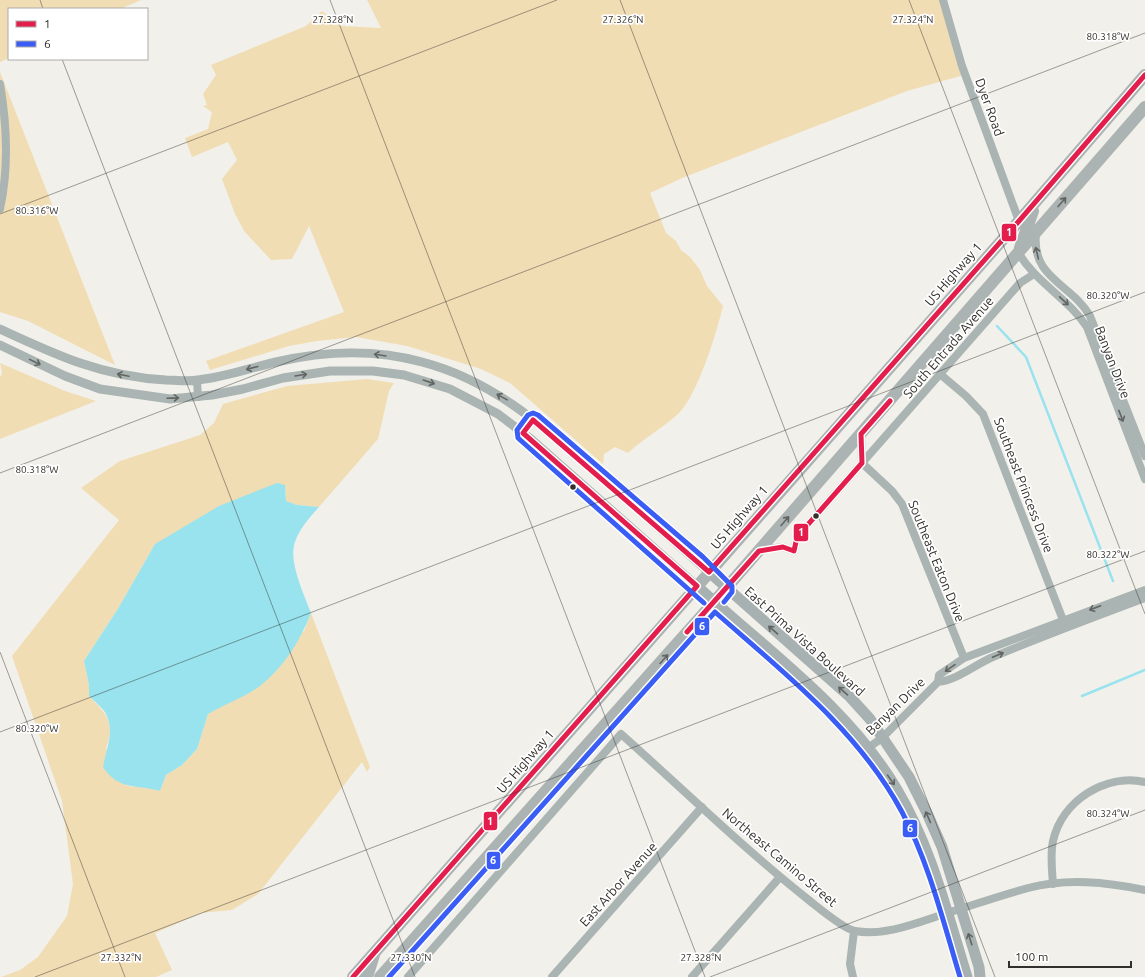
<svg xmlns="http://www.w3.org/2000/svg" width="1145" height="977" font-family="Ubuntu,sans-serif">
	<rect width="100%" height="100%" fill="#f2f0ea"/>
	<!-- green -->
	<path fill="#f1ddb4" d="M0 0H141L120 9H9V58L0 62Z
		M367 0H942L964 75 907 91 682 178 650 193 666 233 676 241 681 250 690 257 700 270 707 286 723 306C717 332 697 396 679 413 663 428 644 438 628 453L615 447 604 454 603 464 510 383 481 369 407 346 356 337 317 341 289 346 210 370 206 361 344 312 309 226 292 259 271 260 244 231 235 214 222 179 237 160 228 142 192 157 185 138 208 129 212 112 203 106 207 105 203 94 216 75 211 65 306 26 322 11 341 26 381 28Z
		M0 72 115 365 28 321 0 312Z
		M0 363 65 391 96 401 0 439V377L2 373Z
		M367 379 394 383 389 391 378 439 319 507 297 505 286 501 285 485 155 544 119 607 84 661 89 685V696C106 713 116 723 106 748L127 786 150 788 160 791 166 775 182 765 197 749 208 714 218 708 304 631 311 613 370 767 367 772 362 762 258 894 232 910 201 913 155 933 172 970 156 977H1L20 970 38 957 67 916 73 884 62 801 12 656 119 520 81 488 120 461 200 435 214 423 223 404 287 386Z"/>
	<!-- water -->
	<path fill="#98e3ee" d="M277 483 285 485 286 501 297 505 319 507C310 517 300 528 295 542 288 561 304 594 311 613 300 641 284 667 260 686 245 697 225 704 208 714L197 749 182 765 166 775 160 791C136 784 119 791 103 767 106 749 115 732 106 714 103 708 94 701 89 696V685L84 661 119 607 155 544 219 506Z"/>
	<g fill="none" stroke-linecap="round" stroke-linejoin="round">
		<!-- stream -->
		<path stroke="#98e3ee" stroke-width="2.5" d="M997 326 1026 357 1113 581
			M1082 696 1145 670"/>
		<!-- minor -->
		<path stroke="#a9b4b3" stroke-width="8" d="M943 0 962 66 1019 221
			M0 84C7 125 9 168 0 209
			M1036 233C1031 279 1071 283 1090 316L1145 456
			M1018 252C1035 282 1068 298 1087 327L1145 479
			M940 374 966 396 983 414 1063 620
			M197 380 198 397
			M861 434 862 463
			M862 463 892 491 902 504 964 658
			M760 550 783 547 794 551 797 537 1020 283 1034 274
			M938 682C957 680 976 664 993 657 1043 636 1094 617 1145 598
			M868 748 882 738 938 682 939 675 964 658 1145 590
			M1053 884C1052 870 1050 855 1053 841 1062 801 1105 773 1145 782
			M408 977 621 734C684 790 744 849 810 901 820 909 844 929 855 931 884 936 914 924 941 915 970 906 999 896 1028 888 1067 878 1106 882 1145 890
			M552 977 702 807
			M692 977 780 877
			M853 977 850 964 854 931"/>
		<!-- tertiary -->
		<path stroke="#a9b4b3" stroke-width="9" d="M0 329C56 355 103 377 166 380 177 380 188 382 198 380 225 377 250 368 276 362 323 351 375 349 422 362 495 381 546 429 601 477 637 509 673 540 709 572
			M0 345 65 376 100 389 170 399 212 395 243 389 283 378 330 371H373L404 375 450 389 498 414 531 439 697 586"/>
		<!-- secondary -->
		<path stroke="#a7b1b1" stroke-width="11" d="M709 572 850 697 870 719 909 777 927 813 942 847 979 967 980 977
			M697 586C766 650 847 706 896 788 931 846 947 913 967 977"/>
		<!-- primary -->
		<path stroke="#abb4b3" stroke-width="12" d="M1020 248 1033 211
			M353 977 1019 221 1145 75
			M367 977 374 955
			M380 977 714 602 1145 107"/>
		<!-- bus-1 casing -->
		<g stroke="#fff" stroke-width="8">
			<path id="bus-1" d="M687 632 759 551 783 547 794 551 797 537 862 463 861 434 890 401
				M353 977 697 586 523 433 533 420 709 572 1019 221 1145 75"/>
		</g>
		<!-- bus-2 casing -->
		<g stroke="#fff" stroke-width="8">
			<path id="bus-2" d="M704 603 518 438 517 430 528 415 533 413 538 415 703 557 732 586V592L724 602
				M389 977 715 612C783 672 858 730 902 812 929 863 943 921 960 977"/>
		</g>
		<!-- bus-1 -->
		<use href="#bus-1" stroke="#e31d4c" stroke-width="5"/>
		<!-- bus-2 -->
		<use href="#bus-2" stroke="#395df5" stroke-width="5"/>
	</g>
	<!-- one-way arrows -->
	<defs><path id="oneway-shaft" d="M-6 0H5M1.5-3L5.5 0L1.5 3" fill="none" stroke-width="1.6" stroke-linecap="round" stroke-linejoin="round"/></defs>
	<g stroke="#626562">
		<use href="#oneway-shaft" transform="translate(1062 202) rotate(-49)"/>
		<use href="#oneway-shaft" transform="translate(1037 253) rotate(-103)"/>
		<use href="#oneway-shaft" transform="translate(1064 301) rotate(43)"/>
		<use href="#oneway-shaft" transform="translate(380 355) rotate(-171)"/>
		<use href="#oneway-shaft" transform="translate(35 362) rotate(26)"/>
		<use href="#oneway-shaft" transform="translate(252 368) rotate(165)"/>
		<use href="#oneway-shaft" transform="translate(123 375) rotate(-168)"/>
		<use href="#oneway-shaft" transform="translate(301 375) rotate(-9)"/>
		<use href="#oneway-shaft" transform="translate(429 382) rotate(19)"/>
		<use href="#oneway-shaft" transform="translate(502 397) rotate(-151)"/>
		<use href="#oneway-shaft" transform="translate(173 398) rotate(-2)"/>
		<use href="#oneway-shaft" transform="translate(1121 416) rotate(69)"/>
		<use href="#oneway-shaft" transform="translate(785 521) rotate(-49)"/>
		<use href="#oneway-shaft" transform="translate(1095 608) rotate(159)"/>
		<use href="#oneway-shaft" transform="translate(998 655) rotate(-23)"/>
		<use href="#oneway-shaft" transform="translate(664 659) rotate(-48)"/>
		<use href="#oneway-shaft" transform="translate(950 668) rotate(145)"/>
	</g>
	<g stroke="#616461">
		<use href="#oneway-shaft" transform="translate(773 630) rotate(-139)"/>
		<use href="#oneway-shaft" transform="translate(843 691) rotate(-139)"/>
		<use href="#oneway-shaft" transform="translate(891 780) rotate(55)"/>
		<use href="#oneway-shaft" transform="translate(928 817) rotate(-114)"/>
		<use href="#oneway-shaft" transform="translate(970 939) rotate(-108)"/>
	</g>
	<!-- ticks -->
	<path fill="none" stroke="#32302c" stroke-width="1" stroke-opacity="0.45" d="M40 0 43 9M330 0 705 977M620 0 995 977M909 0 1145 614M62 59 415 977M0 214 557 0M0 473 1145 33M0 652 125 977M0 732 1145 292M35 977 1145 551M710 977 1145 810"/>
	<!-- markers -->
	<g fill="#32302c" stroke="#fff" stroke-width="1.5">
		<circle cx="573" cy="487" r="3.5"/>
		<circle cx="816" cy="516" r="3.5"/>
	</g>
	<g text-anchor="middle" stroke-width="3.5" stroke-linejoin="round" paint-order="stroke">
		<!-- street labels -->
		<g font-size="13" fill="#32302c" stroke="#fff">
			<text transform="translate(990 107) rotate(70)" y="5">Dyer Road</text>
			<text transform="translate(953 274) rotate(-49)" y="5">US Highway 1</text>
			<text transform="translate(948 347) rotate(-49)" y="5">South Entrada Avenue</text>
			<text transform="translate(1113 362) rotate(69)" y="5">Banyan Drive</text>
			<text transform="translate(1024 485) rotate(69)" y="5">Southeast Princess Drive</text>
			<text transform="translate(739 517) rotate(-49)" y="5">US Highway 1</text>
			<text transform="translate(937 561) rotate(68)" y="5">Southeast Eaton Drive</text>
			<text transform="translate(805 641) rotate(42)" y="5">East Prima Vista Boulevard</text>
			<text transform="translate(895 706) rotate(-44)" y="5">Banyan Drive</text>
			<text transform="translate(525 761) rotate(-49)" y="5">US Highway 1</text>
			<text transform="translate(780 857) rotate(40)" y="5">Northeast Camino Street</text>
			<text transform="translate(618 884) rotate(-48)" y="5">East Arbor Avenue</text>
		</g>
	</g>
	<g font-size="10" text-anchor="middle" fill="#32302c" stroke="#fff" stroke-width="3.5" stroke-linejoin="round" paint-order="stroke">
		<text x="333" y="23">27.328°N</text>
		<text x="623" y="23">27.326°N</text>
		<text x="913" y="23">27.324°N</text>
		<text x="1108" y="40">80.318°W</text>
		<text x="37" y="214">80.316°W</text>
		<text x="1108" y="299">80.320°W</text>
		<text x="37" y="473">80.318°W</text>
		<text x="1108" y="558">80.322°W</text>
		<text x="37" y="732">80.320°W</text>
		<text x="1108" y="817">80.324°W</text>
		<text x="121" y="961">27.332°N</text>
		<text x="411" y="961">27.330°N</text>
		<text x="701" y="961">27.328°N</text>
	</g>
	<g stroke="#fff" stroke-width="1.5">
		<rect x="1001" y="223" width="16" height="19" rx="4" fill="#e31d4c"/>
		<rect x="793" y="523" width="16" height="19" rx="4" fill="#e31d4c"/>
		<rect x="694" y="617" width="16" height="19" rx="4" fill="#395df5"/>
		<rect x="483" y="811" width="15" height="20" rx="4" fill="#e31d4c"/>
		<rect x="902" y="819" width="16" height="19" rx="4" fill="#395df5"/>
		<rect x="486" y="851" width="15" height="19" rx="4" fill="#395df5"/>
	</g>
	<g font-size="11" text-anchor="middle" font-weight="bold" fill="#fff">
		<text x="1009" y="236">1</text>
		<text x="801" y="536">1</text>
		<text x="702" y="630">6</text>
		<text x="490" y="825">1</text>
		<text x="910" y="832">6</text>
		<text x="493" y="864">6</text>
	</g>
	<!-- legend -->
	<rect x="8" y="8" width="140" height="52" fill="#ffffff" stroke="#adacab"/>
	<rect x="16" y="21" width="20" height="6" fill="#e31d4c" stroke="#adacab"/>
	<text x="44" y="28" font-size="12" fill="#32302c">1</text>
	<rect x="16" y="41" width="20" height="6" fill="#395df5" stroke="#adacab"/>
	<text x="44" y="48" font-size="12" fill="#32302c">6</text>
	<!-- scale -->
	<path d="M1009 961v6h122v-6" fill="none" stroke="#32302c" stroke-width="2"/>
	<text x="1015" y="961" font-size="12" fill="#32302c" stroke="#ffffff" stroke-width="3" paint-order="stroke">100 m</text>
</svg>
